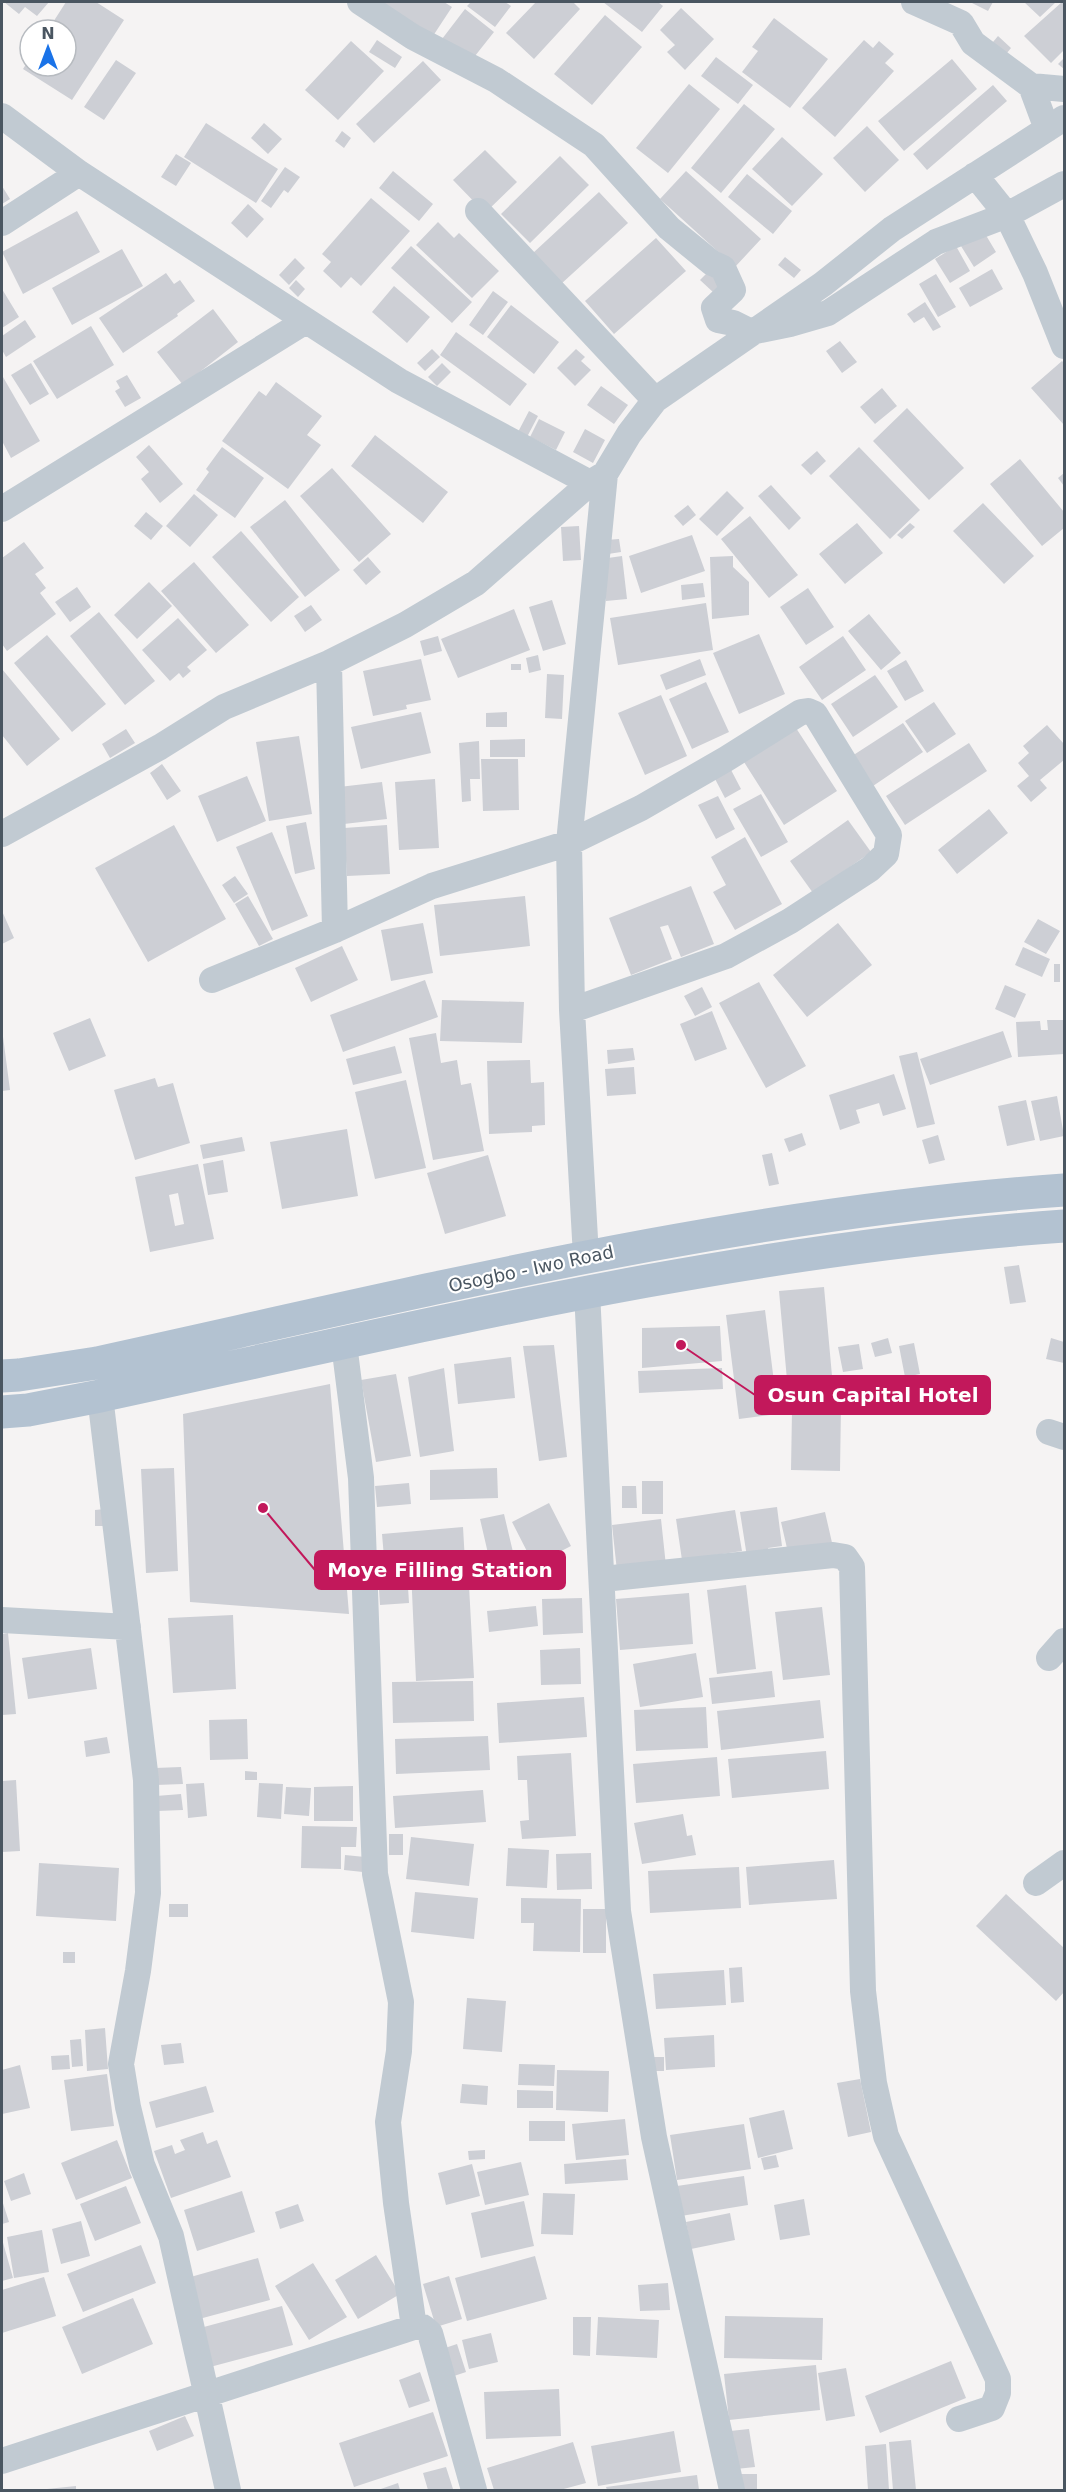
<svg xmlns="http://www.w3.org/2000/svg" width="1066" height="2492" font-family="'DejaVu Sans',sans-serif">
	<rect width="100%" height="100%" fill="#f5f3f3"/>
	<!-- building -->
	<path fill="#cdcfd5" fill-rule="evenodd" d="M4 2H49L37 16 25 7 19 14Z
		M66 2H96L124 20 72 100 23 69 30 58V66H66V30H48Z
		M374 2H444L452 7 431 39Z
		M471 2H505L511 6 495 27 467 6Z
		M536 2H573L580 9 534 59 506 33Z
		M603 2H658L663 6 642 32Z
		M970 2H993L988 11Z
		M1024 2H1056L1040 17Z
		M1062 2H1064V50L1051 63 1024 36Z
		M681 8 714 39 685 70 667 52 675 45 660 30Z
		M465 9 494 32 471 61 442 39Z
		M605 15 642 47 592 105 554 74Z
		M774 18 828 59 790 108 742 72 758 51 752 47Z
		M998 36 1011 48 1002 59 988 48Z
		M377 40 402 57 395 68 369 52Z
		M864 40 873 48 879 41 894 54 885 63 894 71 835 137 802 108Z
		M351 41 384 71 338 120 305 90Z
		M716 57 753 85 738 104 701 76Z
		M1064 58V69L1058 64Z
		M952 59 977 89 904 151 878 121Z
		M116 60 136 73 104 120 84 107Z
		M423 61 441 80 374 143 356 124Z
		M689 84 720 109 668 173 636 148Z
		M993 85 1007 101 927 170 913 154Z
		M744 104 775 129 721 193 691 168Z
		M206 123 278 169 256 203 184 157Z
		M264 123 282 139 268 154 251 138Z
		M867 126 899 160 865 192 833 158Z
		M342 131 351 138 344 148 335 141Z
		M782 137 823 174 792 206 752 169Z
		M485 150 517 182 485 213 453 180Z
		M176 154 191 163 176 186 161 177Z
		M560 156 589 185 530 243 501 214Z
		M285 167 300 177 288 193 284 190 271 208 261 201Z
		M393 171 433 204 419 221 379 188Z
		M686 171 761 239 735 267 660 199Z
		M747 174 792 211 773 234 728 197Z
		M2 186 10 199 2 204Z
		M599 192 628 223 561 284 533 253Z
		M371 198 410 231 361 286 351 277 341 288 323 271 331 262 322 254Z
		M248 204 264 219 247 238 231 223Z
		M77 211 100 252 23 294 2 252Z
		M438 222 454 238 459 233 499 271 472 298 416 245Z
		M984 232 996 252 974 267 961 246Z
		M656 238 686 271 614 334 585 301Z
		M411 246 472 302 452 323 391 268Z
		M956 246 970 271 950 283 935 259Z
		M122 249 143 286 72 325 52 288Z
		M785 257 801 270 794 278 778 265Z
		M295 258 305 268 289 285 279 275Z
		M992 269 1003 289 970 307 959 288Z
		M708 272 721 284 714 293 700 280Z
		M166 273 174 284 180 280 195 301 177 314 178 316 123 353 99 318Z
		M936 274 956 307 938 317 919 284Z
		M296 280 305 289 298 297 289 288Z
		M394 286 430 317 407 343 372 312Z
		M2 289 19 317 2 328Z
		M493 291 508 302 483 335 469 325Z
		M925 302 941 327 933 331 924 317 914 323 907 314Z
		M511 305 559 342 534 374 487 337Z
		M213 309 238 342 183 385 157 352Z
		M25 320 36 337 6 357 2 350V336Z
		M91 326 114 365 57 399 33 361Z
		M456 332 527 384 510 406 440 355Z
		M840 341 857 362 842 373 826 351Z
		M432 349 440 357 425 371 417 363Z
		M576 349 585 357 581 361 591 370 575 386 557 368Z
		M1062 361 1064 363V425L1031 388Z
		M31 363 49 394 30 405 11 375Z
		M442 363 451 372 437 386 428 377Z
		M127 375 141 398 125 407 115 391 120 388 116 381Z
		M3 377 40 441 11 458 2 441V378Z
		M276 382 322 416 307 435 321 445 288 489 222 441 259 391 266 396Z
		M601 386 628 405 614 424 587 405Z
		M882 388 897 406 875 424 860 407Z
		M907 408 964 468 929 500 873 441Z
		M529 411 538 416 527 437 518 432Z
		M539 419 565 432 556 450 530 437Z
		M585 429 605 440 593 463 573 452Z
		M375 435 448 492 423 523 351 466Z
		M149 445 183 484 160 503 141 479 149 472 136 457Z
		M222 447 264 478 235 518 196 490 209 472 206 469Z
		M859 447 920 510 890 539 829 476Z
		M817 451 826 461 811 475 801 465Z
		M1020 459 1064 512V528L1042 546 990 484Z
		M332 468 391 534 359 562 300 496Z
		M1064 473V486L1058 478Z
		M771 485 801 518 789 530 758 496Z
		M727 491 744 508 717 536 699 519Z
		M194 494 218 515 190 547 166 526Z
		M285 500 340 570 305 597 250 527Z
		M983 503 1034 556 1004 584 953 531Z
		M688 505 696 515 683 526 674 516Z
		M146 512 163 526 151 540 134 526Z
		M750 516 798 575 769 598 721 539Z
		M857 523 883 553 845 584 819 554Z
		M910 523 915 527 902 539 897 535Z
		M579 526 581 560 563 561 561 527Z
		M241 531 299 597 271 622 212 557Z
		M692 535 705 571 641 593 629 556Z
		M619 539 621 552 608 554 606 540Z
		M24 542 44 568 35 574 46 588 40 593 56 614 7 651 2 644V558Z
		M622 556 627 599 606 601 601 559Z
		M733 556V567L749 582V615L712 619 710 557Z
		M368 557 381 572 366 585 353 570Z
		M194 562 249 625 216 653 161 591Z
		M149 582 172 606 137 639 114 615Z
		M703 583 705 597 682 600 681 585Z
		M77 587 91 607 70 622 55 602Z
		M808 588 834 627 806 645 780 607Z
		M552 600 566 644 543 651 529 607Z
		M706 603 713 650 618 665 610 618Z
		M311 605 322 620 305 632 294 616Z
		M514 609 530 650 458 678 441 639Z
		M99 612 155 681 125 705 70 636Z
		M869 614 901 653 881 670 848 631Z
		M178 618 207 650 187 667 191 671 183 678 179 673 170 681 142 650Z
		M759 634 785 694 739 714 713 653Z
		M47 635 106 704 72 732 14 663Z
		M438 636 442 651 424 656 420 641Z
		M843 636 866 670 822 700 799 667Z
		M538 655 541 670 529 673 526 658Z
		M421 659 431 700 406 705 407 709 373 716 363 671Z
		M700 659 706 675 666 690 660 675Z
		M906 660 924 691 905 701 887 671Z
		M511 664H521V670H511Z
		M2 669 60 739 27 766 2 735Z
		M547 674 564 675 562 719 545 718Z
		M875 675 898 707 853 737 831 704Z
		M706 682 729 732 692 749 669 699Z
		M661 695 687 756 645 775 618 713Z
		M934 702 956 734 927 753 905 721Z
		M421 712 431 753 361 769 351 727Z
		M507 712V727H486V713Z
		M903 723 923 752 873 786 852 756Z
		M1047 725 1064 744V760L1040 780 1047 788 1031 802 1017 786 1029 776 1018 763 1029 753 1023 746Z
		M796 728 837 791 784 825 744 762Z
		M126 729 135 743 110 758 102 744Z
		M299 736 312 814 269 821 256 742Z
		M525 739V757H490V740Z
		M479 741 480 779H470L471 801 462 802 459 743Z
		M969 743 987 771 905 825 886 796Z
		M481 759H518L519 810 483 811Z
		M162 764 181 791 167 800 150 773Z
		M730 768 741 789 725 798 714 777Z
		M247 776 266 821 217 842 198 796Z
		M435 779 439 848 399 850 395 782Z
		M382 782 387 819 344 824 339 787Z
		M761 794 788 842 761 857 733 809Z
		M718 796 735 829 716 839 698 805Z
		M989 809 1008 833 957 874 938 850Z
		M848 820 871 852 813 893 790 861Z
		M306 822 315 869 295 874 286 826Z
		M174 825 226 919 148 962 95 868Z
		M387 825 390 874 347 876 344 828Z
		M272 832 308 916 272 931 236 847Z
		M745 837 782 904 735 930 713 892 726 885 711 857Z
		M235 876 248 894 234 903 222 885Z
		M691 886 714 944 681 957 668 925 660 927 672 959 631 975 609 918Z
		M248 896 273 939 259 946 235 904Z
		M525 896 530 946 440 956 434 905Z
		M2 911 14 938 2 944Z
		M1038 919 1060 931 1046 954 1024 942Z
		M423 923 433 973 391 981 381 930Z
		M838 923 872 965 807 1017 773 975Z
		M342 946 358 980 311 1002 295 968Z
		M1023 947 1050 959 1042 977 1015 965Z
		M1054 964H1060V982H1054Z
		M425 980 438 1017 343 1052 330 1015Z
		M759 982 806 1066 766 1088 719 1003Z
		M1005 985 1026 994 1015 1018 995 1009Z
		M702 987 712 1007 695 1016 684 996Z
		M442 1000 524 1002 522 1043 440 1041Z
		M712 1011 727 1049 695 1061 680 1024Z
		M90 1018 106 1056 69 1071 53 1033Z
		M1047 1020H1064V1054L1018 1057 1016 1022 1040 1021 1041 1030H1048Z
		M2 1029 10 1090 2 1091Z
		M1003 1031 1012 1057 930 1085 920 1059Z
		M436 1033 441 1063 457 1060 461 1085 471 1083 484 1151 433 1160 409 1038Z
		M395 1046 402 1073 353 1085 346 1059Z
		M633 1048 635 1060 608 1064 607 1050Z
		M917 1052 935 1124 917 1128 899 1056Z
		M530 1060 531 1083 544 1082 545 1125 532 1126V1132L489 1134 487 1061Z
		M634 1067 636 1094 607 1096 605 1069Z
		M894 1074 906 1109 883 1116 879 1103 856 1110 860 1123 840 1130 829 1095Z
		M155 1078 158 1087 173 1083 190 1143 135 1160 114 1090Z
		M406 1080 426 1168 375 1179 355 1092Z
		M1057 1096 1064 1136 1040 1141 1031 1101Z
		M1026 1100 1035 1140 1007 1146 998 1106Z
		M347 1129 358 1196 282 1209 270 1142Z
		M802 1133 806 1145 789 1152 784 1139Z
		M938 1135 945 1160 929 1164 922 1140Z
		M242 1137 245 1151 203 1159 200 1145Z
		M772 1153 779 1184 769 1186 762 1155Z
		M488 1155 506 1216 445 1234 427 1173Z
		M223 1160 228 1192 208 1195 203 1164Z
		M198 1164 214 1239 150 1252 135 1177ZM178 1193 184 1224 175 1226 169 1195Z
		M1019 1265 1026 1302 1010 1304 1004 1267Z
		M824 1287 832 1376 787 1380 779 1291Z
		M765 1310 778 1414 739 1419 726 1315Z
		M720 1326 722 1361 642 1368V1328Z
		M888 1338 892 1353 875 1357 871 1343Z
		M1051 1338 1064 1342V1363L1046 1359Z
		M914 1343 920 1374 905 1377 899 1346Z
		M859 1344 863 1369 843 1372 838 1347Z
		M554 1345 567 1457 539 1461 523 1346Z
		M511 1357 515 1398 458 1404 454 1364Z
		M444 1368 454 1451 420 1457 408 1377Z
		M722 1368 723 1389 639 1393 638 1371Z
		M396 1374 411 1456 376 1462 361 1380Z
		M330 1384 349 1614 190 1602 183 1414Z
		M817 1405H841L840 1471 791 1470 792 1411H817Z
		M174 1468 178 1571 146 1573 141 1469Z
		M497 1468 498 1498 430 1500V1470Z
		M642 1481H663V1514H642Z
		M409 1483 411 1504 377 1507 375 1486Z
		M622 1486H636L637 1508H622Z
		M549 1503 571 1546 534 1565 512 1522Z
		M777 1507 782 1546 768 1548 769 1553 747 1557 740 1512Z
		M105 1509V1526H95V1510Z
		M735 1510 742 1551 682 1560 676 1519Z
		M825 1512 833 1547 789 1557 781 1522Z
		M504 1514 517 1569 493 1575 480 1519Z
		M661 1519 666 1566 617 1571 612 1525Z
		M463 1527 465 1562 385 1569 382 1534Z
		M468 1567 474 1678 416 1681 411 1570Z
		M407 1571 409 1603 380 1605 378 1573Z
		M746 1585 756 1669 717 1674 707 1590Z
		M689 1593 693 1644 620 1650 616 1599Z
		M582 1598 583 1633 543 1635 542 1599Z
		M536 1606 538 1626 489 1632 487 1611Z
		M822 1607 830 1675 783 1680 775 1612Z
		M233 1615 236 1689 173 1693 168 1618Z
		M8 1633 16 1714 2 1715V1634Z
		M91 1648 97 1689 28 1699 22 1658Z
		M580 1648 581 1684 541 1685 540 1650Z
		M696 1653 703 1697 640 1707 633 1664Z
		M772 1671 775 1697 712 1704 709 1678Z
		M473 1681 474 1721 393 1723 392 1682Z
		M584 1697 587 1737 499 1743 497 1703Z
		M820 1700 824 1738 721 1750 717 1711Z
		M706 1707 708 1748 636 1751 634 1710Z
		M247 1719 248 1759 210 1760 209 1720Z
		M488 1736 490 1770 396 1774 395 1739Z
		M107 1737 110 1753 86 1757 84 1741Z
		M826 1751 829 1789 732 1798 728 1759Z
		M571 1753 576 1836 522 1839 520 1821 529 1820 527 1780H518L517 1756Z
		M717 1757 720 1796 636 1803 633 1764Z
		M181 1767 183 1784 156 1785 155 1768Z
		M245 1771 257 1772V1780H245Z
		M16 1780 20 1851 2 1852V1781Z
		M204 1783 207 1816 188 1818 186 1784Z
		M259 1783 283 1784 281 1819 257 1817Z
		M353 1786V1821H314V1787Z
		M286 1787 311 1788 309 1816 284 1814Z
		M483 1790 486 1822 395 1828 393 1796Z
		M181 1794 183 1810 157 1811 156 1796Z
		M683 1814 687 1836 692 1835 696 1855 642 1864 634 1823Z
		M302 1826 357 1827 356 1847H341V1869L301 1868Z
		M389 1834H403V1855H389Z
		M411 1837 474 1844 469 1886 406 1879Z
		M508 1848 549 1850 547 1888 506 1886Z
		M591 1853 592 1889 557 1890 556 1854Z
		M345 1855 365 1857 363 1872 344 1870Z
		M834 1860 837 1899 749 1905 746 1867Z
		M39 1863 119 1868 116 1921 36 1916Z
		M739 1867 741 1908 650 1913 648 1871Z
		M415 1892 478 1898 474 1939 411 1932Z
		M1006 1894 1064 1948V1992L1056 2001 976 1926Z
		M521 1898 581 1899 580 1952 533 1951 534 1923H521Z
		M169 1904H188V1917H169Z
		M583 1909H606V1953H583Z
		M63 1952H75V1963H63Z
		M742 1967 744 2002 731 2003 729 1968Z
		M724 1970 726 2005 656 2009 653 1974Z
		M467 1998 506 2001 502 2052 463 2049Z
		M105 2028 108 2069 87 2071 85 2030Z
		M714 2035 715 2067 666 2070 664 2038Z
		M81 2039 83 2066 72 2067 70 2040Z
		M181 2043 184 2063 164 2065 161 2045Z
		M69 2055 70 2069 52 2070 51 2056Z
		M653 2057H664V2071H654Z
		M519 2064 555 2065 554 2086 518 2085Z
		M20 2065 30 2108 2 2114V2070Z
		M557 2070 609 2071 608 2112 556 2110Z
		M107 2074 114 2126 71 2131 64 2080Z
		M860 2079 871 2132 848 2137 837 2083Z
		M462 2084 488 2086 487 2105 460 2103Z
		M206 2086 214 2112 156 2128 149 2102Z
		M517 2090 553 2091V2108H517Z
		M784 2110 793 2149 758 2158 749 2118Z
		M625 2119 629 2155 576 2160 572 2124Z
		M529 2121H565V2141H529Z
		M744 2124 751 2169 677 2180 670 2135Z
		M203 2132 207 2144 217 2140 231 2177 171 2198 154 2151 172 2145 175 2154 185 2150 180 2140Z
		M117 2140 132 2178 76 2200 61 2163Z
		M485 2150V2159L469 2160 468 2151Z
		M776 2155 779 2167 764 2170 761 2158Z
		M626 2159 628 2180 565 2184 564 2164Z
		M521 2162 529 2195 485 2205 477 2172Z
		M472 2164 480 2196 446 2205 438 2173Z
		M24 2173 31 2194 11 2201 4 2181Z
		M744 2176 748 2205 681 2216 677 2186Z
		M126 2186 141 2223 95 2241 80 2204Z
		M242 2191 255 2232 197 2251 184 2210Z
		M543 2193 575 2194 573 2235 541 2234Z
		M804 2199 810 2235 780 2240 774 2205Z
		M2 2200 9 2222 2 2224Z
		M524 2201 534 2246 481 2258 471 2213Z
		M298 2204 304 2221 280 2229 275 2212Z
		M730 2213 735 2240 691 2249 686 2222Z
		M81 2221 90 2256 61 2264 52 2229Z
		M42 2230 49 2272 14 2278 7 2237Z
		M2 2239 13 2278 2 2281Z
		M141 2245 156 2283 83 2312 67 2274Z
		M376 2255 400 2294 358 2319 335 2280Z
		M535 2256 547 2299 467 2321 455 2278Z
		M258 2258 270 2300 199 2319 187 2278Z
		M313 2263 347 2317 309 2340 275 2286Z
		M449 2276 462 2319 436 2327 423 2284Z
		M44 2277 56 2316 2 2333V2290Z
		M668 2283 670 2310 640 2311 638 2285Z
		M133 2298 153 2344 82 2374 62 2327Z
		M282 2306 293 2345 210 2367 200 2328Z
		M725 2316 823 2318 822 2360 724 2358Z
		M573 2317H591L590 2356 573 2355Z
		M598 2317 659 2320 657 2358 596 2355Z
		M491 2333 498 2362 469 2369 462 2340Z
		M457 2344 466 2372 448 2378 439 2350Z
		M951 2361 966 2398 880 2433 865 2396Z
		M816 2365 820 2410 729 2420 724 2374Z
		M846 2368 855 2416 826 2421 818 2373Z
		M420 2372 430 2401 409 2408 399 2380Z
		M559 2389 561 2436 486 2439 484 2392Z
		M433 2412 448 2456 354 2487 339 2443Z
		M185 2416 194 2436 157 2451 149 2431Z
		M749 2429 755 2467 736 2469 730 2431Z
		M674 2431 681 2472 598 2486 591 2446Z
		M911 2440 916 2490H893L889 2442Z
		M573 2442 586 2483 560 2490H494L487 2468Z
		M886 2444 889 2490H868L865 2446Z
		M446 2467 453 2489 428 2490 423 2473Z
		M739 2474H757V2490H739Z
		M697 2475 699 2490H607L606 2487Z
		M398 2483 400 2490H378Z
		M76 2486V2490H47V2489Z"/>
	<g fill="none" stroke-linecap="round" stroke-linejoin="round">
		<!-- street -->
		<path stroke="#c1cad2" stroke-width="26" d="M360 2 413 37 496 80 594 145 669 228 712 263 723 268 733 290 714 308 718 320 733 323 751 332 790 324 828 313 936 242 1007 215 1064 184
			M914 2 961 23 973 43 1031 86 1064 89
			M1031 86 1047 129
			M2 116 79 173 399 381 590 483 605 474
			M975 175 1007 215 1035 273 1064 346
			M478 211 655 400
			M2 223 79 173
			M2 509 306 321
			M329 663 335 930
			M2 834 160 747 224 707 329 663 405 625 476 583 590 483
			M212 980 335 930 432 886 569 843 641 808 726 759 801 712 808 711 815 714 889 835 886 854 870 869 790 921 726 956 572 1010
			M586 1256 572 1010 569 843 605 474 629 434 655 400 823 284 892 229 1064 118
			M587 1292 618 1911 654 2137 732 2490
			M344 1344 361 1478 375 1874 401 2002 399 2051 388 2122 396 2203 414 2327
			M100 1396 146 1780 148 1893 138 1971 121 2064 128 2107 142 2165 171 2236 228 2490
			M1049 1432 1064 1437
			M603 1579 833 1555 845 1557 852 1567 863 1991 874 2083 886 2136 998 2379V2393L992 2408 959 2419
			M2 1620 128 1627
			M1049 1658 1064 1641
			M1036 1883 1064 1863
			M2 2461 414 2327H423L430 2333 474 2490"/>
		<!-- primary -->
		<path stroke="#b3c2d1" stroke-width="33" d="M2 1376 19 1375 97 1363C417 1293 736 1213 1064 1190
			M2 1412 28 1410 100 1396C419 1327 738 1249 1064 1226"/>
	</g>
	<g text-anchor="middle" stroke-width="4.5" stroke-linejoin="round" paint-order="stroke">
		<!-- street labels -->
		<g font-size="18" fill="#4a5661" stroke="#fff">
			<text transform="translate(531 1269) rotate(-12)" y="6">Osogbo - Iwo Road</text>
		</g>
	</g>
	<!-- callouts -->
	<path fill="none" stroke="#c2185b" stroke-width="2" d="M681 1345L755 1395M263 1508L315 1570"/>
	<g fill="#c2185b" stroke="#fff" stroke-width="2">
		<circle cx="681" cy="1345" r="6"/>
		<circle cx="263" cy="1508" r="6"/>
	</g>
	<g fill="#c2185b" stroke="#c2185b" stroke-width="2">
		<rect x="755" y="1376" width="235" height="38" rx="6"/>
		<rect x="315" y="1551" width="250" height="38" rx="6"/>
	</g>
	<g font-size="20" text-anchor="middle" font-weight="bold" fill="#fff">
		<text x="873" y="1402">Osun Capital Hotel</text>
		<text x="440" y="1577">Moye Filling Station</text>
	</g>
	<!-- border -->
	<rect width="1066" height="2492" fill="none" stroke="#4a5661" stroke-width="6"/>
	<!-- north arrow -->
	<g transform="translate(48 48)"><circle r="28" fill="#ffffff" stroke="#b7bbc0" stroke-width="1.5"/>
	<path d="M0-4.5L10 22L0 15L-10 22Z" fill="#1a73e8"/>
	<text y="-9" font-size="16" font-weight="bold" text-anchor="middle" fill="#4a5661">N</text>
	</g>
</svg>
